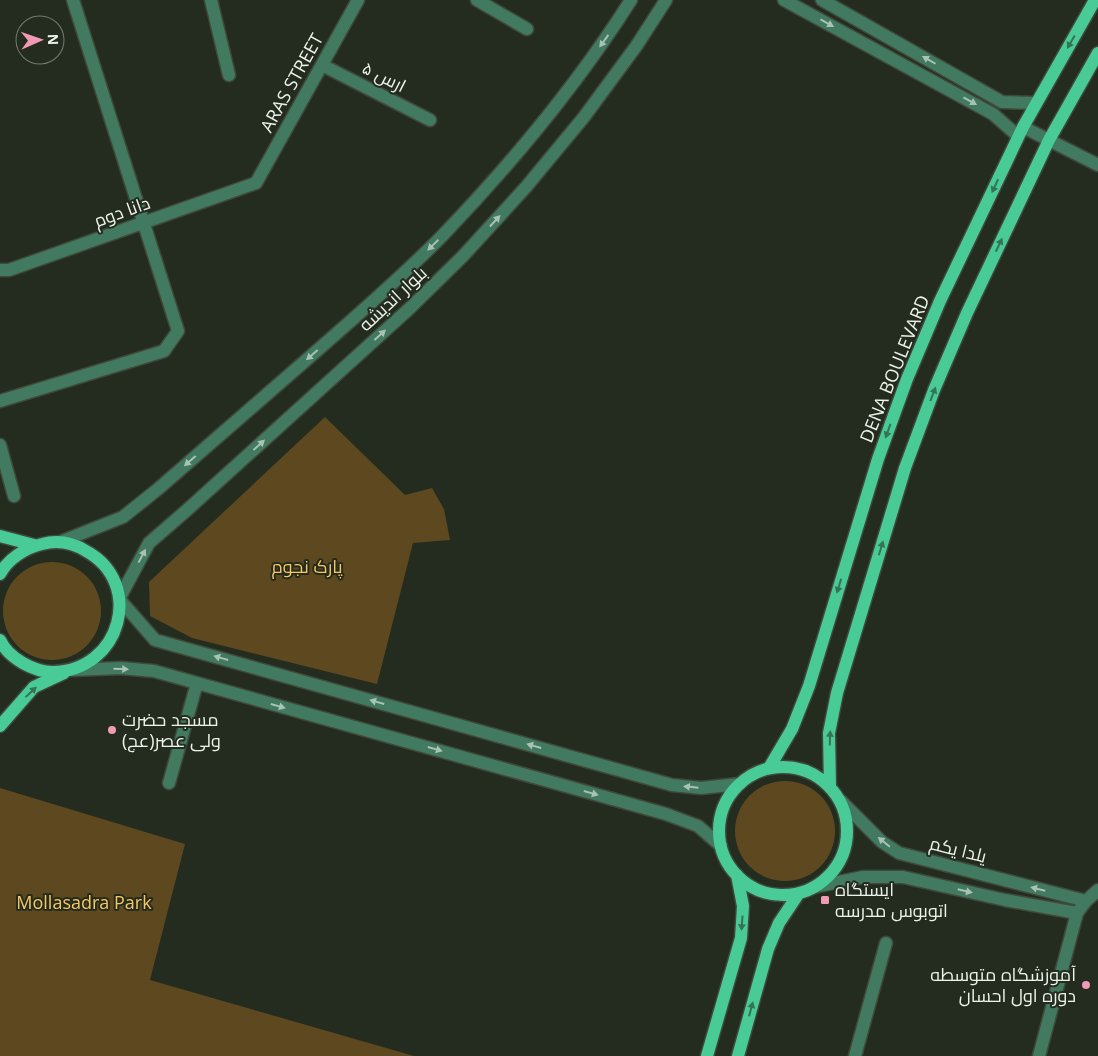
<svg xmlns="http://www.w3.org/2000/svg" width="1098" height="1056" font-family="'Open Sans',Cairo,sans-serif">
	<rect width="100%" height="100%" fill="#232c1e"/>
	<!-- green -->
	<path fill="#5e481f" d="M325 417 405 495 432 488 444 509 450 540 413 543 377 684 192 638 150 616 149 582Z
		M3 611a49 49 0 1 1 98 0a49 49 0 1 1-98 0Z
		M735 831a50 50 0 1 1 100 0a50 50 0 1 1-100 0Z
		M0 788 185 844 150 980 414 1056H0Z"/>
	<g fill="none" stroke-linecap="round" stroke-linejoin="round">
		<!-- minor casing -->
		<g stroke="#3f483b" stroke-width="15">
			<path id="minor" d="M211 0 229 75
				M477 0 527 29
				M666 0 637 45 584 117 526 187 463 256 410 308 187 510 149 543 119 599 155 640 672 785 701 788 739 784
				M784 0 993 114 1018 136
				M822 0 1002 102 1036 103
				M322 65 430 120
				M1023 127 1098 165
				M0 270H9L256 183 358 0
				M0 401 164 351 178 331 73 0
				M0 445 14 496
				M60 542 123 517 158 489C212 442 266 395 320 348 362 311 404 275 443 235 512 163 577 85 631 0
				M72 670 121 668 154 671 666 814 698 826 721 846
				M169 783 197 683
				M840 800 882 842 899 853 1086 901
				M814 887 863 877H903L1005 900 1077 913
				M855 1056 886 943
				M1039 1056 1077 913 1086 901 1098 890"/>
		</g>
		<!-- major casing -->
		<g stroke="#3f483b" stroke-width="15">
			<path id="major" d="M0 536 34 545
				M0 574C8 559 25 548 42 544 57 540 73 543 86 551 145 583 121 671 53 672 34 672 8 658 0 640
				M0 726 34 687 64 673
				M719 831a64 64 0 1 1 128 0a64 64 0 1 1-128 0Z
				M769 768 792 729 809 686 878 459 907 379 940 301 1023 127 1095 0
				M830 787 829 733 837 693 905 468 934 390 967 313 1049 140 1098 53
				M707 1056 741 938 743 906 737 875
				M738 1056 768 949 779 923 799 893"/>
		</g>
		<!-- minor -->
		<use href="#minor" stroke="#417a60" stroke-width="12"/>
		<!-- major -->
		<use href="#major" stroke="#48cb96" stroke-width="12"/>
	</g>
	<!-- one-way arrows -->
	<defs><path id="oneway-solid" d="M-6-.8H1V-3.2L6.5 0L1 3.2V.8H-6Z" transform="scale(1.25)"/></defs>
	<g fill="#a8c3b3">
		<use href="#oneway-solid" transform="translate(827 23) rotate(29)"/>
		<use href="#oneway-solid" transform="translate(604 41) rotate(126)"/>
		<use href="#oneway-solid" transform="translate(929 60) rotate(-150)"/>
		<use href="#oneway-solid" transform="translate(970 101) rotate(29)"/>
		<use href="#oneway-solid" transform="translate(495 221) rotate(-47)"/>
		<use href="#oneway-solid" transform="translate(433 245) rotate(136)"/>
		<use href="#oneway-solid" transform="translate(380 335) rotate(-42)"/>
		<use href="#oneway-solid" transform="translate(312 355) rotate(139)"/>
		<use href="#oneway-solid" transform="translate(259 445) rotate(-42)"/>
		<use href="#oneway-solid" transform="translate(190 461) rotate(139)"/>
		<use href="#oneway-solid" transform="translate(142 556) rotate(-62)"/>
		<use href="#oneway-solid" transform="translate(221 658) rotate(-164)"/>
		<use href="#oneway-solid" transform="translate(121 669) rotate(1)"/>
		<use href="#oneway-solid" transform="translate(377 702) rotate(-164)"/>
		<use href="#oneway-solid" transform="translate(278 706) rotate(16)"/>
		<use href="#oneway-solid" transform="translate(534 746) rotate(-164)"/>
		<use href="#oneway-solid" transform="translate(435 749) rotate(16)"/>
		<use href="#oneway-solid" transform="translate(691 787) rotate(-174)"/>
		<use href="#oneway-solid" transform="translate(591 793) rotate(16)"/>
		<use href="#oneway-solid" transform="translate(884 842) rotate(-141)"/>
		<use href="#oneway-solid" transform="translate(1038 889) rotate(-166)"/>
		<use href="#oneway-solid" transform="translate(965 891) rotate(13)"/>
	</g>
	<g fill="#347454">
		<use href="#oneway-solid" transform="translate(1071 42) rotate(120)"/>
		<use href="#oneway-solid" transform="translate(995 186) rotate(115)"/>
		<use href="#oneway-solid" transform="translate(999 245) rotate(-65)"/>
		<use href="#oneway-solid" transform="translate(933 394) rotate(-69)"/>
		<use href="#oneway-solid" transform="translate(888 431) rotate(110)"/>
		<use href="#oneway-solid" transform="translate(881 548) rotate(-73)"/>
		<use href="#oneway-solid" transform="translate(839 586) rotate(107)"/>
		<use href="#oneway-solid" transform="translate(31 692) rotate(-43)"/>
		<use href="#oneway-solid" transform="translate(830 738) rotate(-88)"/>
		<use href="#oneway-solid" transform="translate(742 923) rotate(94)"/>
		<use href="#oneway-solid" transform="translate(751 1009) rotate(-75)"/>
	</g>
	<!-- markers -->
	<g fill="#f09ab5" stroke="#232c1e" stroke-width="2">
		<circle cx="112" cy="730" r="5"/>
		<rect x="820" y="895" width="10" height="10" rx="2.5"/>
		<circle cx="1086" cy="985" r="5"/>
	</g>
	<g text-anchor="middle" stroke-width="4" stroke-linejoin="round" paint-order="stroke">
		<!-- street labels -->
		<g font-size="18" fill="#edf3ea" stroke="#232c1e">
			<text transform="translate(384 77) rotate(27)" y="6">ارس ۵</text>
			<text transform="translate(292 83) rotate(-61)" y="6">ARAS STREET</text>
			<text transform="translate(122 212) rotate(-20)" y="6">دانا دوم</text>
			<text transform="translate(393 299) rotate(-43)" y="6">بلوار اندیشه</text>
			<text transform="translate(895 369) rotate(-68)" y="6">DENA BOULEVARD</text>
			<text transform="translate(958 850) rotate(14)" y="6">یلدا یکم</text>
		</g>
		<!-- park labels -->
		<g font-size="18" fill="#fbc660" stroke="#232c1e">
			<text x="307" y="573">پارک نجوم</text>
			<text x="84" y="909">Mollasadra Park</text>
		</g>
		<!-- poi labels -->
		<g font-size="18" fill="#edf3ea" stroke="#232c1e" text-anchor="start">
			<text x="122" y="726">مسجد حضرت<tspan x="122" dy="21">ولی عصر(عج)</tspan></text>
			<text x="835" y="896">ایستگاه<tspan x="835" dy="21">اتوبوس مدرسه</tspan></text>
			<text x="1076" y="981" text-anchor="end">آموزشگاه متوسطه<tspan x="1076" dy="21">دوره اول احسان</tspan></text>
		</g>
	</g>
	<!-- north arrow -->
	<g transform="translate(40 40) rotate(88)"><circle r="24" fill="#232c1e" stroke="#747c70"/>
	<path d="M0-4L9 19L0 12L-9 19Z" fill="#f09ab5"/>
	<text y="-8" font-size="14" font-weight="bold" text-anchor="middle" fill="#edf3ea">N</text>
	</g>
</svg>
